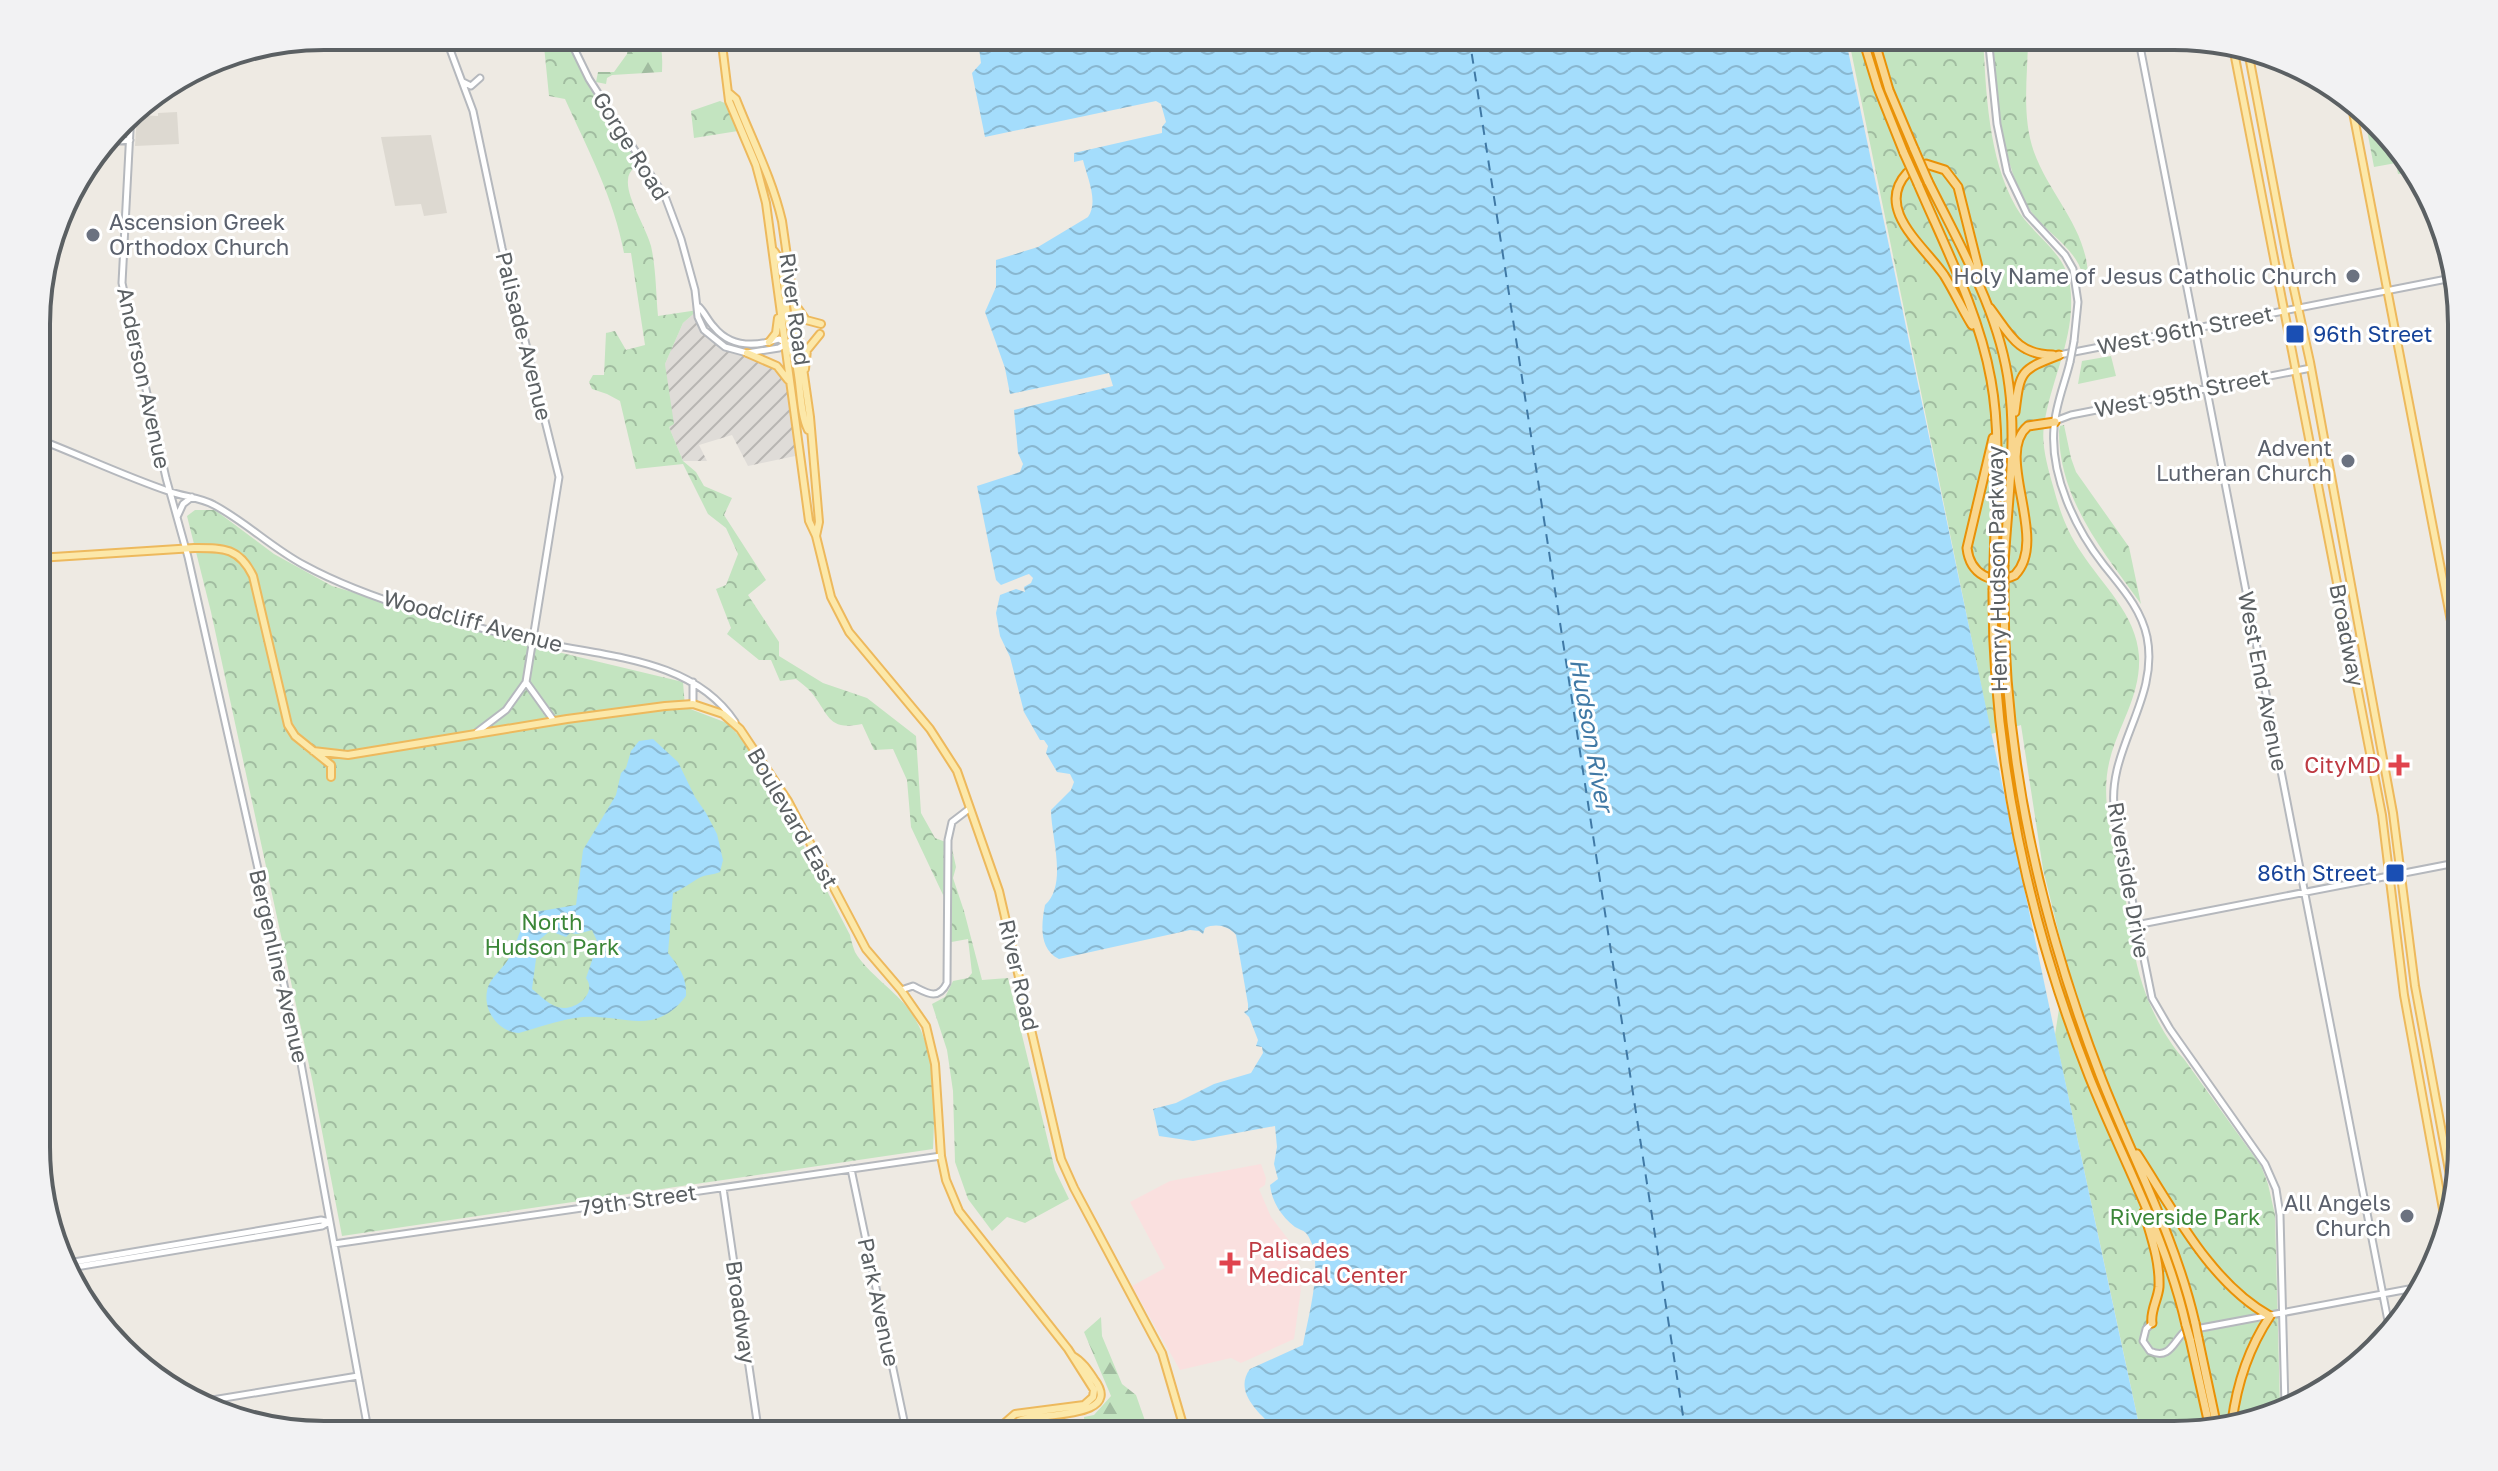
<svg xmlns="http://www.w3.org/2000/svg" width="2498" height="1471" font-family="'Golos Text',sans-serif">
	<defs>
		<pattern id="industrial-furrows" width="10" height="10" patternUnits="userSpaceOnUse" patternTransform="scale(2)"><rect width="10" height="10" fill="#dfdcd8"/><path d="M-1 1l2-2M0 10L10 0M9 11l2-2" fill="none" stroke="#b8b6b3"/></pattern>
		<pattern id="forest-firs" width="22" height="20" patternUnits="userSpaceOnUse" patternTransform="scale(2)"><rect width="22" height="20" fill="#c3e4c0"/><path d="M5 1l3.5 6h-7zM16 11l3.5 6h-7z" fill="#a1bca0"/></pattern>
		<pattern id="park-crowns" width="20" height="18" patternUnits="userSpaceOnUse" patternTransform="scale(2)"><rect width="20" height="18" fill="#c3e4c0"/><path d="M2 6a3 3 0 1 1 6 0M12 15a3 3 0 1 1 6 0" fill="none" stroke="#a1bca0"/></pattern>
		<pattern id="water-waves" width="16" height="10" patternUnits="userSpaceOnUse" patternTransform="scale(2)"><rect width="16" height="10" fill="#a4ddfc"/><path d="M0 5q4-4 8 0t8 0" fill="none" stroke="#89b7d0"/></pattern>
	</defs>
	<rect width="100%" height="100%" fill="#eeeae3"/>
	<!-- industrial -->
	<path fill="url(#industrial-furrows)" d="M698 310V317L714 341 777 366 790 382 800 455 748 466 732 435 699 445 707 461H683L669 427 665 364 683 323Z"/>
	<!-- education -->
	<path fill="#ddd9d1" d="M177 112 179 144 135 146 137 115 158 116V113Z
		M431 135 447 213 424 216 421 204 395 206 381 137Z"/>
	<!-- medical -->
	<path fill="#fae0df" d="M1261 1164 1266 1178 1265 1185 1259 1189 1271 1217 1288 1239 1298 1257 1302 1282 1294 1339 1241 1363 1231 1358 1180 1370 1132 1286 1165 1268 1130 1202 1170 1181Z"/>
	<!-- forest -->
	<path fill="url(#forest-firs)" d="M630 36C662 36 663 42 662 72L612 75 607 78 606 84 596 82 598 72H614L627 54Z
		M1101 1317 1102 1336 1122 1384 1136 1395 1150 1435H1085L1084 1417 1094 1415 1111 1396 1084 1332Z"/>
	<!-- park -->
	<path fill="url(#park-crowns)" d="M543 36H568L578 59 642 159C637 165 628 171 628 180 626 197 646 227 651 246 656 268 656 294 658 316L698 310 683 323 665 364 674 424 669 427 683 461 696 472 704 486 732 498 724 515 766 580 748 595 779 642V656L823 683 867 698 916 736 921 813 935 838 951 844 956 867 953 878 964 911 982 980 1008 978 1055 1170 1069 1199 1025 1223 1007 1217 992 1231 968 1199 955 1162 953 1091 947 1050 932 1004 945 997 953 981 968 978 972 973 968 939 946 943 944 897 911 827 907 780 893 749 874 750 862 724C827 731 830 715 811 692 807 687 801 683 796 679L780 681 771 660H759L727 634 731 628 716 589 726 585 738 554 726 528 708 514 683 464 636 469 620 401 607 394 592 389 589 382 593 375H604L606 333 615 331 626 350 645 345 631 253H624C614 198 588 150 565 99L549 96Z
		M1848 36H1983C1986 91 1988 158 2016 207 2031 234 2066 252 2070 285 2077 336 2051 377 2044 426 2041 445 2048 468 2053 486 2059 509 2067 532 2081 552 2103 586 2136 614 2139 656 2141 695 2119 724 2110 759 2098 803 2117 854 2125 897 2131 926 2133 957 2143 986 2151 1010 2166 1040 2184 1059L2261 1166 2268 1184 2275 1215 2280 1408 2192 1434H2141L2055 1035 2066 963 2043 869 2021 725 1991 734Z
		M1993 36H2028C2028 75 2021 115 2034 152 2050 196 2086 227 2088 275L2083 276C2076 247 2046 234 2030 210 2000 164 1996 89 1993 36Z
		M720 101 727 104 738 131 694 138 691 111Z
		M2375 128 2414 164 2416 171 2398 174 2396 163 2374 167 2367 130Z
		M2111 356 2116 376 2078 384 2082 361Z
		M2064 425 2071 458 2076 472 2129 547 2141 604C2103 551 2059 500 2059 431L2060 426Z
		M195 510H215L274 554 332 586 541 648 683 682 685 707 727 723 743 740 777 795 850 935C851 940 853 947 855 952 867 973 896 991 910 1011 937 1048 935 1106 933 1149L342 1236 312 1079 211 612 187 516Z"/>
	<!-- water -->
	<path fill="url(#water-waves)" fill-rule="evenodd" d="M1021 36H1845C1943 502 2040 969 2141 1434L1282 1435C1266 1419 1231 1394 1250 1369L1303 1345C1308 1317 1326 1257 1306 1233 1303 1230 1298 1229 1295 1227 1281 1216 1272 1202 1270 1185L1278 1179 1274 1164 1277 1147 1275 1126 1193 1141 1159 1136 1153 1109 1176 1103 1214 1084 1251 1073 1263 1053 1262 1047 1256 1046 1258 1040 1249 1017 1244 1012 1248 1010V1004L1236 935C1229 926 1216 923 1205 928L1203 934 1199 931 1190 930 1059 959C1039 949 1041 925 1045 905 1068 884 1051 837 1051 810L1071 790 1074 782 1070 774 1057 772 1046 753 1048 746 1044 740H1040L1024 712 1010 657 1000 636 996 613 1000 595 1016 589 1025 592 1024 587 1031 583 1033 578 1029 574 1026 575 1001 585 996 580 977 486 1020 472 1023 464 1018 453 1014 410 1113 386 1109 373 1010 394 1005 368 985 312 996 287V260L1038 247 1088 217C1099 202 1087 177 1083 160L1074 162V153L1162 133V127L1166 122 1161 104 1156 101 985 137 972 73 981 63 979 48Z
		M653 739 678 762 695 797 706 813 717 834 723 860 720 872C713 875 706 874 699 878 690 883 683 889 673 893L668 953C679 967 687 977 686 996 653 1040 619 1011 575 1018 556 1021 537 1028 519 1033 498 1032 481 1009 488 987 492 976 505 967 510 956 519 941 519 922 535 912L576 905 583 850 616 795 621 773 626 768 631 751 639 741ZM592 930 598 943 586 978C596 991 581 1007 565 1008 552 1009 541 996 532 989L536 959 532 953 538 941 550 931 566 937 570 933 577 934Z"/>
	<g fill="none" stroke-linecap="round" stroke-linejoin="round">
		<!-- ferry -->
		<path stroke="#4079a5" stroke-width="2" stroke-dasharray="10 8" stroke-linecap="butt" d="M1469 36 1686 1435"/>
		<!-- secondary casing -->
		<g stroke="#b5b8bd" stroke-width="9">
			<path id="secondary" d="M445 36 473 111 502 248 559 477 526 682 506 710 477 732
				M568 36 589 79 666 199 681 239 695 290 698 317 704 330 725 347 747 353 779 348 797 337
				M1988 36 1997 124 2007 172 2027 214 2065 255 2073 269 2078 302 2074 341
				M2138 36 2389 1326
				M463 82 471 86 480 78
				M131 111 122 283 166 478 188 557 298 1047 369 1435
				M114 133 130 132
				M108 142 130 140
				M699 307C705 313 708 321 714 327 731 348 755 347 779 339L784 342
				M2059 355 2452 278
				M2070 362C2065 383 2055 406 2054 428 2050 475 2075 528 2103 564 2121 587 2141 608 2147 637 2160 701 2104 751 2115 815L2152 998 2170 1029 2265 1164 2276 1189 2280 1215 2285 1406
				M2055 421 2071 415 2311 368
				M38 439C82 456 124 476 168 491 183 497 200 497 214 505 246 522 272 548 304 565 370 601 461 624 534 641 603 657 692 657 735 722
				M177 517 183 504 192 497
				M526 682 554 721
				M693 704V682
				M2136 925 2461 862
				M901 990 913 986C927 993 938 1001 947 983L948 840 952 822 969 809
				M851 1169 907 1435
				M723 1188 759 1435
				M334 1244 941 1156
				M68 1263 321 1220 330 1222
				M70 1268 322 1226 329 1222
				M2152 1323 2146 1329 2143 1341 2150 1351C2170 1360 2173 1342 2185 1331L2425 1286
				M200 1402 358 1376
				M914 1435 988 1424 998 1431"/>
		</g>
		<!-- primary casing -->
		<g stroke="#edb95d" stroke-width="10">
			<path id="primary" d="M721 36 729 101 756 165 766 203 809 521 816 536 831 597 849 632 930 729 957 771 999 891 1061 1159 1074 1188 1162 1353 1186 1435
				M2234 52 2382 815 2404 995 2445 1220
				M2249 56 2287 257 2310 362 2393 813 2415 986 2453 1192
				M729 93 736 99C752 140 772 178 782 221L810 417 819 522 816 536
				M2352 107 2461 673
				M774 251C792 273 778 320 797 337
				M797 307 806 320 821 324
				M769 342 776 333 778 318
				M785 343C804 358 796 406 808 430
				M747 353 777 366 788 380
				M805 369 807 350 820 334
				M38 558 194 548C223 548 239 547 253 576L288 725 295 736 331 765V777
				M313 751 348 755 567 719 665 706 693 704 723 714 740 729 788 801 866 949 901 990 926 1026 935 1064 941 1156 946 1180 959 1211 1068 1349 1094 1390 1093 1397 1084 1405 1015 1414 991 1435
				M1001 1435C1007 1429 1013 1423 1021 1420 1041 1413 1125 1419 1094 1379 1088 1370 1082 1361 1073 1356"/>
		</g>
		<!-- highway casing -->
		<g stroke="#e99107" stroke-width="11">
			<path id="highway" d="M1862 36 1878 88 1904 153
				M1873 36 1889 90 1914 149
				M1926 164 1945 170 1958 187 1981 279 1980 286
				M1907 173C1874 209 1924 246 1944 275 1954 291 1962 309 1972 325
				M1928 181C1960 246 2000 313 2009 386 2017 445 2007 506 2004 565
				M1918 184C1945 247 1979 312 1991 380 2002 440 1995 504 1994 565
				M1990 308C2009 333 2017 355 2053 355
				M2015 412C2020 371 2020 370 2059 355
				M1993 438 1967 548C1970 574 1992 586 2015 575 2050 539 1993 455 2028 426L2055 422
				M1993 590C1992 755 2029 923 2089 1076 2122 1159 2166 1237 2186 1325
				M2004 591C2003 756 2041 921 2100 1075 2132 1158 2175 1236 2195 1323
				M2137 1154C2173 1209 2210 1283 2270 1316 2248 1349 2237 1383 2232 1422
				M2144 1212C2151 1237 2160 1260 2159 1287 2158 1299 2150 1311 2152 1323
				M2198 1338 2217 1427
				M2190 1339 2210 1429"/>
		</g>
		<!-- secondary -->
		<use href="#secondary" stroke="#fff" stroke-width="5"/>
		<!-- primary -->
		<use href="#primary" stroke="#fce8a9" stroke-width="6"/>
		<!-- highway -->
		<use href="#highway" stroke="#f9d68e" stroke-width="7"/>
		<!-- secondary-bridge casing -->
		<g stroke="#b5b8bd" stroke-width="9" stroke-linecap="butt">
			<path id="secondary-bridge" d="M2070 362 2074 341"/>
		</g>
		<!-- highway-bridge casing -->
		<g stroke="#e99107" stroke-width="11" stroke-linecap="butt">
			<path id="highway-bridge" d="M1914 149 1928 181
				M1904 153 1918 184
				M1993 590 1994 565
				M2004 591V565
				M2195 1323 2198 1338
				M2186 1325 2190 1339"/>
		</g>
		<!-- secondary-bridge -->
		<use href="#secondary-bridge" stroke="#fff" stroke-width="5"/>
		<!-- highway-bridge -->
		<use href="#highway-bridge" stroke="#f9d68e" stroke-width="7"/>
	</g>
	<!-- markers -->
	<g fill="#6b7280" stroke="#fff" stroke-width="3">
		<circle cx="93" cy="235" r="8"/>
		<circle cx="2353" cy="276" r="8"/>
		<circle cx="2348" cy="461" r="8"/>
		<circle cx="2407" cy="1216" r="8"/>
	</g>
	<g fill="#1a4fb4" stroke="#fff" stroke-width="3">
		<rect x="2285" y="324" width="20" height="20" rx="4"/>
		<rect x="2385" y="863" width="20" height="20" rx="4"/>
	</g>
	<g fill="#e0444e" stroke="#fff" stroke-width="3">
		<path d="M2395 753h8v8h8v8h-8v8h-8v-8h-8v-8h8z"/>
		<path d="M1226 1251h8v8h8v8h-8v8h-8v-8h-8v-8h8z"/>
	</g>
	<g text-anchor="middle" stroke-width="6" stroke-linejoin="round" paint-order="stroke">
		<!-- street labels -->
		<g font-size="22" fill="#5b6063" stroke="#fff">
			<text transform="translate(631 146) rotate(58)" y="8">Gorge Road</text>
			<text transform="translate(795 309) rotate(82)" y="8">River Road</text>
			<text transform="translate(2185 330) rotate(-11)" y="8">West 96th Street</text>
			<text transform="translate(524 336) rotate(76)" y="8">Palisade Avenue</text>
			<text transform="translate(144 378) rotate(78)" y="8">Anderson Avenue</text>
			<text transform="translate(2182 393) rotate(-11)" y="8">West 95th Street</text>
			<text transform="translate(1997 569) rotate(-91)" y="8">Henry Hudson Parkway</text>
			<text transform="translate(473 621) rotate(15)" y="8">Woodcliff Avenue</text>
			<text transform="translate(2347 635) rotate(79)" y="8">Broadway</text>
			<text transform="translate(2263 681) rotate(79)" y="8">West End Avenue</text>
			<text transform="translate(793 818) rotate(60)" y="8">Boulevard East</text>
			<text transform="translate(2129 880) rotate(80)" y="8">Riverside Drive</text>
			<text transform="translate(279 966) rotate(77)" y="8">Bergenline Avenue</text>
			<text transform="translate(1019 975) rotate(77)" y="8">River Road</text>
			<text transform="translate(638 1200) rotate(-8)" y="8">79th Street</text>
			<text transform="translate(879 1302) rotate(78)" y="8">Park Avenue</text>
			<text transform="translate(741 1312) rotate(82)" y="8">Broadway</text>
		</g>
		<!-- worship labels -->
		<g font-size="22" fill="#5b616d" stroke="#fff" text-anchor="end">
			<text x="109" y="230" text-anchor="start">Ascension Greek<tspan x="109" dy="25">Orthodox Church</tspan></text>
			<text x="2337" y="284">Holy Name of Jesus Catholic Church</text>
			<text x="2332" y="456">Advent<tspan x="2332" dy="25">Lutheran Church</tspan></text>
			<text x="2391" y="1211">All Angels<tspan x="2391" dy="25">Church</tspan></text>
		</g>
		<!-- transit labels -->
		<g font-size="22" fill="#164399" stroke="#fff" text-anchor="start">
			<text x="2313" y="342">96th Street</text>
			<text x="2377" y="881" text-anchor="end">86th Street</text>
		</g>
		<!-- health labels -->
		<g font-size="22" fill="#be3a42" stroke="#fff" text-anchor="end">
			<text x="2381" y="773">CityMD</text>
			<text x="1248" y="1258" text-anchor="start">Palisades<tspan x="1248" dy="25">Medical Center</tspan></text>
		</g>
		<!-- park labels -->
		<g font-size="22" fill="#3b8638" stroke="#fff">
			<text x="552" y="930">North<tspan x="552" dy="25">Hudson Park</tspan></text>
			<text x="2185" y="1225">Riverside Park</text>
		</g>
		<!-- water labels -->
		<g font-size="24" font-style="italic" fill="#4079a5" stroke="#fff">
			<text transform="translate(1591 735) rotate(80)" y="8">Hudson River</text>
		</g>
	</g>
	<!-- crop -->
	<path d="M0 0H2498V1471H0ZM324 50H2174A274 274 0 0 1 2448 324V1147A274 274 0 0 1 2174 1421H324A274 274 0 0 1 50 1147V324A274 274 0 0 1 324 50Z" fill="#f2f2f3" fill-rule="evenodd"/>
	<path fill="none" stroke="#5b6063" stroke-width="4" d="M324 50H2174A274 274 0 0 1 2448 324V1147A274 274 0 0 1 2174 1421H324A274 274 0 0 1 50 1147V324A274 274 0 0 1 324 50Z"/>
</svg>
